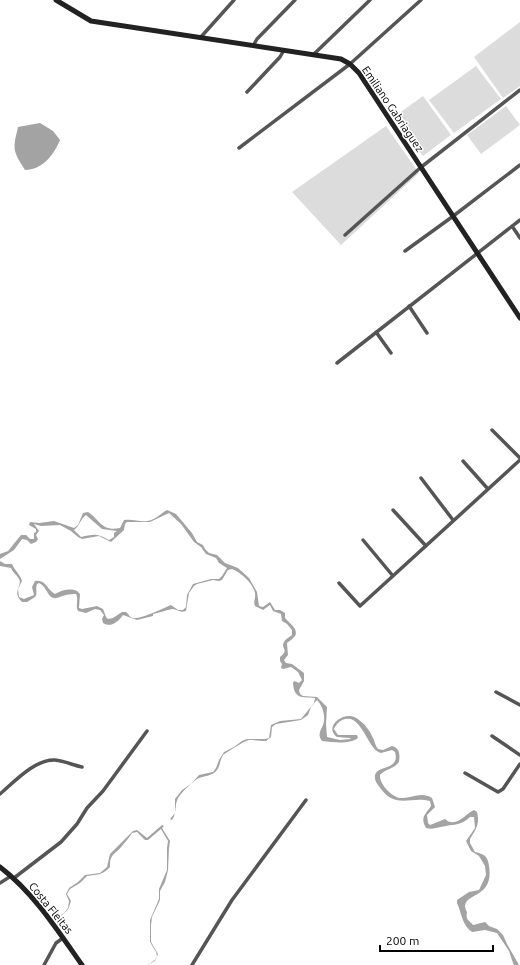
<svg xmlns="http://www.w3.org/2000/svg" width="520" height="965" font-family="Ubuntu,sans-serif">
	<rect width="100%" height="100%" fill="#fff"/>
	<!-- green -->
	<path fill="#dcdcdc" d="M520 22V86L503 98 474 57Z
		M476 66 501 99 454 133 429 100Z
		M423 96 451 135 423 156 394 117Z
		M506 106 520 125 481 154 467 135Z
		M386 126 419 173 341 245 292 192Z"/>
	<!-- water -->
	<path fill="#a3a3a3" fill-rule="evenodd" d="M40 123 53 131 60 140C54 155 42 170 25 170 12 150 13 149 18 127Z
		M167 510 176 514 192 533 197 542 203 545 205 549 209 553 217 555 225 563 238 568 249 578 257 592 259 606 263 607 270 602 275 610H280L285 613V618C289 623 299 629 295 636 293 639 289 641 287 643L288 655 284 660 286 663 292 664 304 673V681L299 690 300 694 303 696 317 697 327 707 326 724 327 737 340 740 351 739 350 738 337 737C322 726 347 708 359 720 365 724 370 731 373 738 375 742 375 745 378 749L383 750 392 746C400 748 400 755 399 762 394 769 385 769 380 775 379 784 392 797 400 798 412 799 420 791 432 798L435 807 427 815 428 823 430 825 445 819C447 820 448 822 451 822 459 824 467 813 474 810L477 812C480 824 476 829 470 839V843L475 852C484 854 488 856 489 866 494 898 466 892 465 906 465 907 466 911 467 912 467 914 466 916 467 918 467 920 472 923 473 925L485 922 489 926 497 929 503 935 507 944 519 965H514L513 963 509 951 497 933 485 930 472 932C462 925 462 914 457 903V900L469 892 479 890 486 875 485 866 479 856 471 851 466 841 475 828 474 817H470C462 825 456 824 446 826 438 827 434 830 426 828 420 817 425 815 431 806L430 801C411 796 396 809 381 789 379 786 375 782 375 778 373 764 401 772 395 752L392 750 381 753C367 750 362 711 342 720 338 722 336 725 334 729L338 735H357L358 738C348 745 333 742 322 741 316 733 323 729 324 721 325 714 322 705 317 700L311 707 308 715 301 720 276 724 272 727 271 737 266 741C260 741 255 740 249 740 246 740 227 752 223 755 220 760 220 766 217 770 212 777 204 775 197 779 192 783 185 789 181 794 173 802 178 811 172 820L170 819 175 813V799L182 790 191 784 199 775 213 772 216 768 219 760 224 752 234 747 242 741 247 739H265L269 738 271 725 280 721 301 719 314 703 315 698C302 697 294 699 293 683L294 681 299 683 302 680 298 672 291 667 283 669 281 668 282 664 280 661V657C290 649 280 649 284 642 285 639 290 637 292 635V630L287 624 282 621 281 614 273 611 270 605 263 610 255 606C253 601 256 598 255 593 253 583 240 572 232 569L228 570 222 580 219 581 213 580 197 584 194 586 189 593 186 611C180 613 178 610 173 609 169 609 159 613 153 614V616L137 620 123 615C118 622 111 628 103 623L102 619 104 615 100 610 95 609 86 613 78 611C75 606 79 599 76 594 73 594 69 594 66 595 60 596 56 601 50 596 46 591 45 586 39 583L37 584C35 589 38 594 35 597L27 602H22C11 591 23 586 19 579 17 575 13 573 11 568L0 566V561L5 564H12C15 571 20 574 22 581L18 589 19 597 24 599 34 595 32 587 35 581C46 579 47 590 55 594 62 590 69 588 77 591L80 594 79 608 82 609 97 606 103 609 106 617 108 619 113 618 122 612H126C129 614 129 617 133 618 139 620 164 608 171 605L178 610H183L186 607 187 595 193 584 211 579H219L222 576 227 568 219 563 216 558 206 554 201 547 194 542 181 524 169 513 150 522H127L125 524 124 530 111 542 99 536 82 539 78 537 71 531 60 525 41 526 34 524 39 531 36 535 38 539 36 542 31 544 27 540 22 539 14 550 0 559V554L8 551 21 535H26L30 539H34V533L36 532V529L29 525 30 522 39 523 54 521 74 528 78 525 83 513 88 512C100 520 102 532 120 528L124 520C133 519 140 522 147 521 155 520 160 514 167 510ZM86 515 102 529 117 531 114 533V537L109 540C97 533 94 534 81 537L74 530C80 526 80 519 86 515Z
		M162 825 164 826 162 828 170 841 169 848 168 870 165 882 160 891V900L152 917 151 925V942L158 954 155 961 147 965 155 960 157 956 156 952 150 942V920L159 899V889L167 870V848L168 841 161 829 148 840H145L137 832 132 833C129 838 125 842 122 846 116 854 109 854 110 867 101 876 98 874 87 876L80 883 70 889 67 894 71 901C70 903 70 905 69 907 68 912 58 917 55 921L53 920 64 913 68 908 69 901 66 894 69 888 78 882 85 875 100 873 107 867 110 854 133 831 137 830 147 838Z"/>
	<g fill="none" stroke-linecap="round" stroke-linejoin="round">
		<!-- street -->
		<path stroke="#555" stroke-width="3.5" d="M200 38 234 0
			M253 46 257 39 295 0
			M313 55 370 0
			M247 92 280 57 284 50
			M239 148 350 64 421 0
			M512 226 520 238
			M345 235 420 168 520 90
			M405 251 452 217 520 165
			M409 306 427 333
			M376 332 391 353
			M337 363 520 220
			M492 430 520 458
			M463 461 488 489
			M421 478 453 520
			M393 510 426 546
			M363 540 393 576
			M339 583 360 606 520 460
			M496 692 520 705
			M492 736 520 755
			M465 773 498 792 503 789 520 764
			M0 794C14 782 35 759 55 760 64 761 73 765 82 767
			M14 878 61 842 77 824 87 808 103 791 147 731
			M0 883 11 876
			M44 965 56 943 63 938
			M192 965 232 900 306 800"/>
		<!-- secondary -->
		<path stroke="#222" stroke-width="5" d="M56 0 91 21 341 59 350 64 359 73 520 318
			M0 867C34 893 58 931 82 965"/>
	</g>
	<g text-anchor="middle" stroke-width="3" stroke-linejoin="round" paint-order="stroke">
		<!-- street labels -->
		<g font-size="11" fill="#000" stroke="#fff">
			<text transform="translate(393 109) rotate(56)" y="4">Emiliano Gabriaguez</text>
			<text transform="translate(51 908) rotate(51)" y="4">Costa Fleitas</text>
		</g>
	</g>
	<!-- scale -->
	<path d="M380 945v6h113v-6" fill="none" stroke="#000000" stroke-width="2"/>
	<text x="386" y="945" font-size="12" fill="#000000" stroke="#ffffff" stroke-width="3" paint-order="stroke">200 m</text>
</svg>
